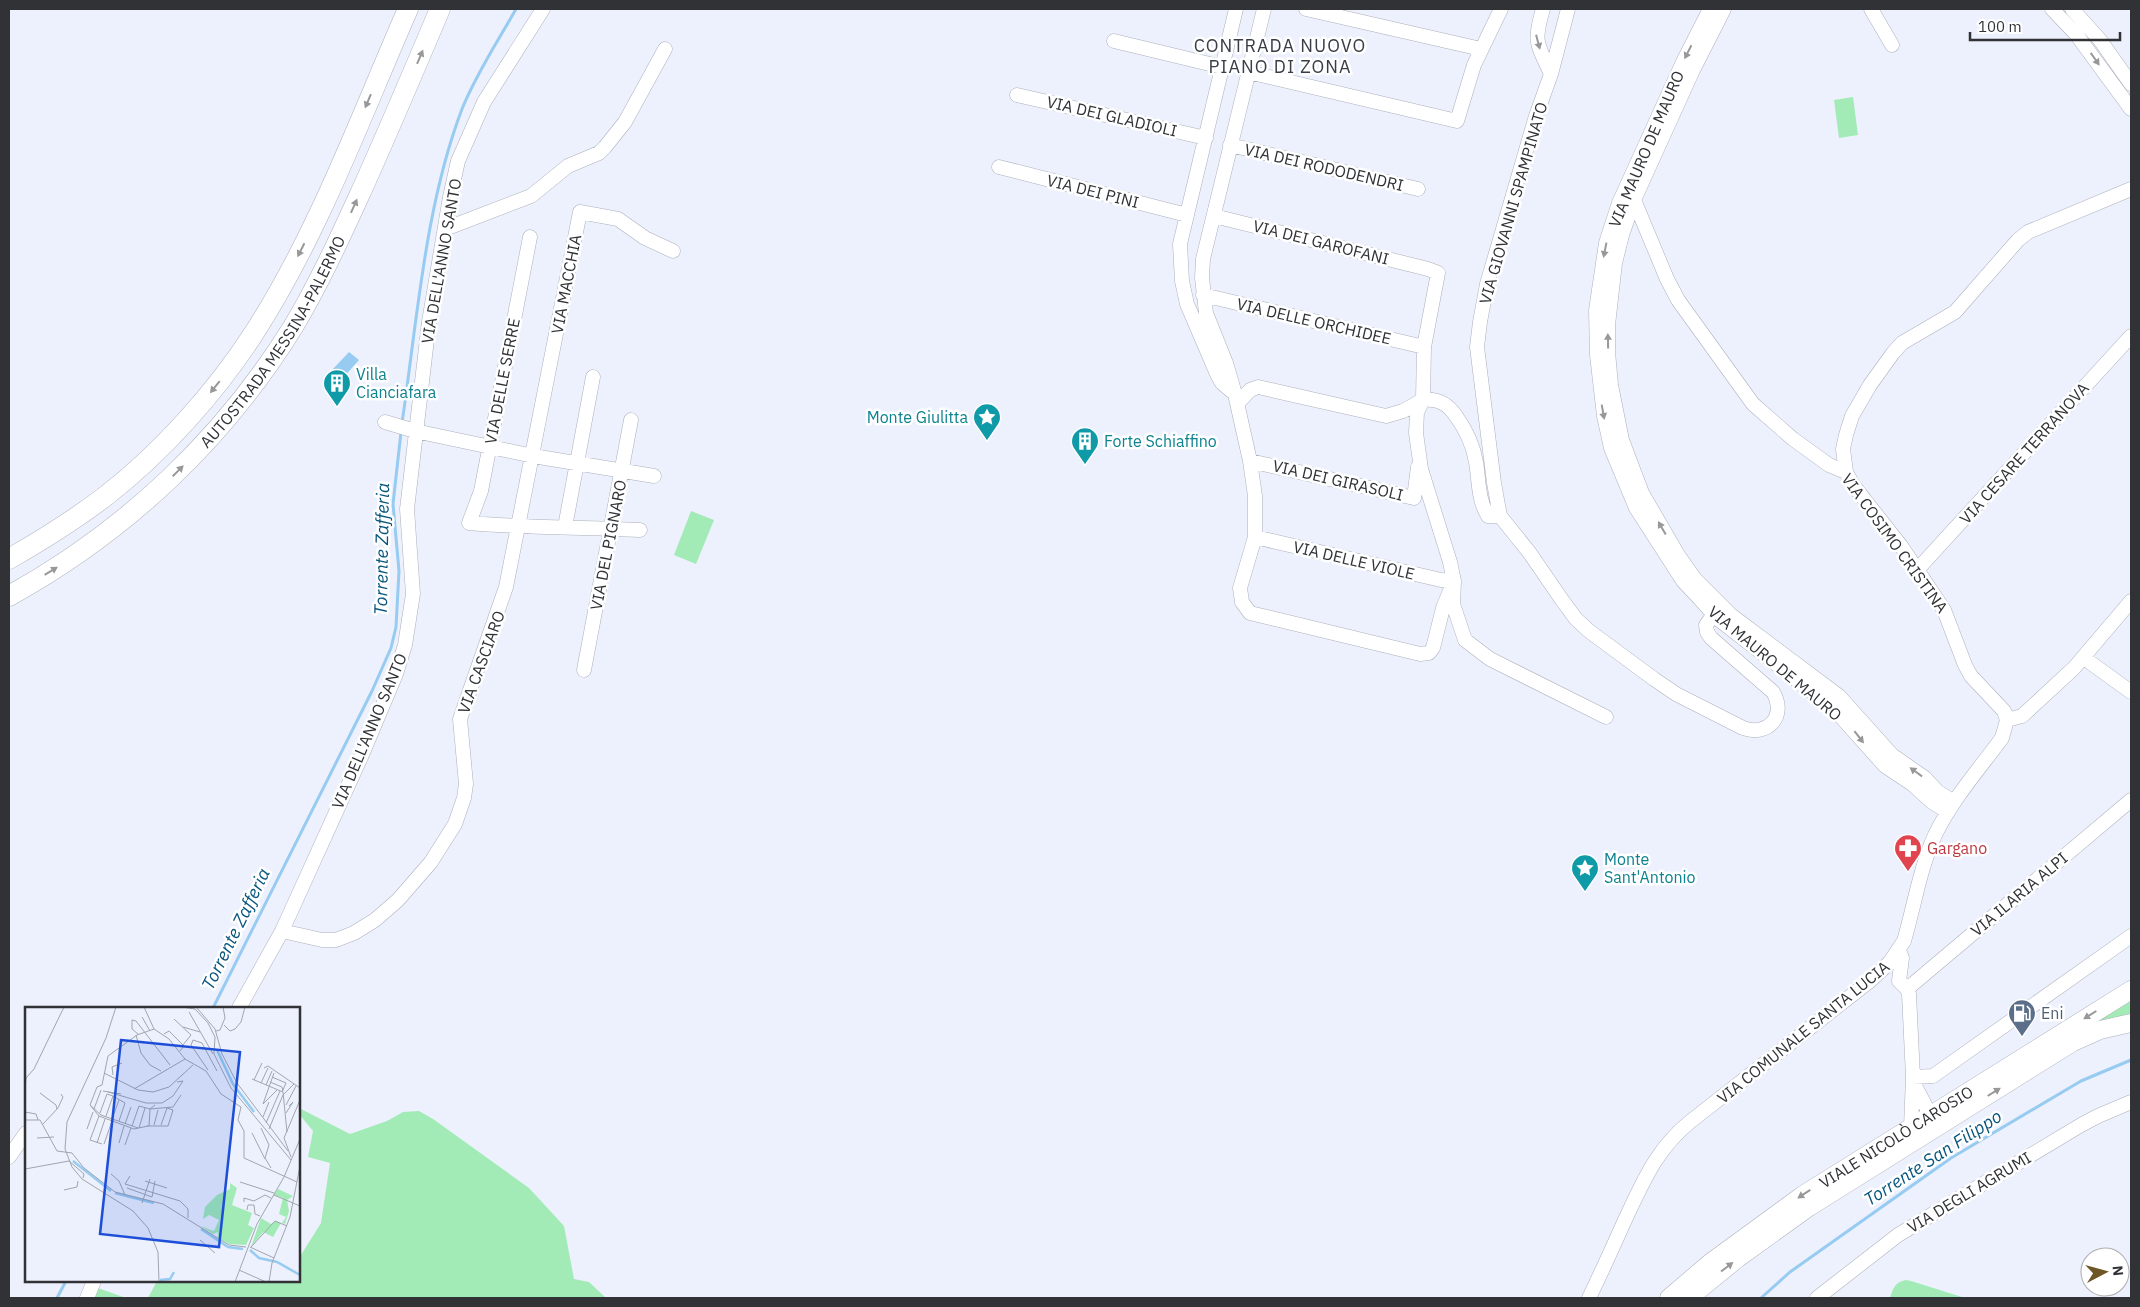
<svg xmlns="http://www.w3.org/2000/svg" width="2140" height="1307" font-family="'IBM Plex Sans',sans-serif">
	<rect width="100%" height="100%" fill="#edf1fd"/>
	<!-- green -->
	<path fill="#a2ebb7" d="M1853 97 1858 135 1839 138 1834 100Z
		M691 511 714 520 696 564 674 555Z
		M2131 999V1015L2086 1029Z
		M299 1108 350 1134 387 1121 403 1112 419 1111 433 1119 529 1188 564 1226 574 1279 589 1282 606 1298H148L157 1281H299V1258L321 1223 330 1163 308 1157 313 1131 299 1114Z
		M1906 1280 1911 1281 1962 1297 1890 1298C1893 1288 1895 1282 1906 1280Z
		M98 1288 126 1298H93Z"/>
	<!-- water -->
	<path fill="#97cbf1" d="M349 352 359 360 343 378 333 369Z"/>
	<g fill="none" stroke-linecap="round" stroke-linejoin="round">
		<!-- stream -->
		<path stroke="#97cbf1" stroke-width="3" d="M402 423C417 321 425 206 462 109 476 74 498 41 516 9
			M213 1008 372 691 391 648 396 627 399 571 393 504 401 432
			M57 1298 66 1281
			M1761 1298 1790 1272 1951 1158 2081 1081 2131 1060"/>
		<!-- minor casing -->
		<g stroke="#acb0bb" stroke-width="15">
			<path id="minor" d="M1306 9 1481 49
				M1543 9C1533 43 1537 43 1551 74
				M1568 9 1551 74 1536 116 1487 284 1480 322 1477 347 1494 483 1500 516 1529 552 1562 600 1576 619 1589 631 1654 679 1676 694 1743 728C1768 737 1787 716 1773 692L1711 638 1707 632 1706 625 1714 614
				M1710 9 1683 62 1619 203 1606 243 1596 310 1597 355 1604 416 1611 448 1636 508 1683 581 1699 598 1718 619 1834 709 1885 766 1912 784 1932 802 1948 812
				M1724 9 1693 70 1634 200 1622 235 1615 263 1608 325V352L1611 385 1622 440 1642 493 1678 555 1695 579 1731 615 1839 696 1892 755 1925 778 1938 792 1954 802
				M1871 9 1892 45
				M2052 9 2076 34 2131 109
				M2072 9 2100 40 2131 84
				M1114 41 1222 67
				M1248 72 1457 121 1474 65 1501 9
				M1017 95 1206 138
				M1230 145 1418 189
				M999 167 1187 215
				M1629 198 1634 200 1667 279 1678 300 1753 404 1793 439 1829 465 1846 472
				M1214 216 1428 269 1438 273 1424 347 1423 400 1403 411 1386 416 1258 387 1250 390 1238 403
				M445 229 531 196 568 166 599 153 605 147 625 122 665 49
				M530 237 481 491 469 523C526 528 583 527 640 530
				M1203 295 1424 347
				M1235 394 1222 383 1217 374 1187 304 1182 281 1180 244 1236 9
				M385 422 415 431 533 456 654 476
				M1250 461 1414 498 1418 467
				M1500 516H1488C1478 500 1479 480 1476 462 1473 444 1466 430 1456 416 1448 404 1438 398 1423 400L1417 412 1416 433 1421 469 1450 562 1454 581 1453 604 1465 640 1490 659 1606 717
				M565 527 593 377
				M1255 537 1441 580 1454 581 1443 608 1433 648 1429 653 1420 654 1250 613 1242 602 1240 588 1255 537V496L1250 461 1235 394 1226 363 1206 313 1202 278 1203 259 1264 9
				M1917 570 2131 336
				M2084 658 2131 692
				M584 670 631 420
				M2007 720 2022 716 2074 668 2131 601
				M282 931 322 940H336L354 933 375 920 398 900 431 862 455 824 464 798 466 784 460 719 506 587 580 212 618 219 645 238 673 251
				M1899 950 1902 958 1899 981 1907 989 1909 994 1913 1077 1911 1128
				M1907 989 2131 800
				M239 1008 282 931 361 757 396 674 405 645 413 594 407 509 429 322 450 197 458 161 484 102 543 9
				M1913 1077 1933 1076 2131 936
				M1914 1084 1935 1124
				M9 1157 26 1133
				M87 1298 94 1281
				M1589 1298C1601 1273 1613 1247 1624 1222 1643 1182 1656 1149 1691 1121L1871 980 1890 962 1904 941C1914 907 1920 868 1935 835 1952 800 1979 769 2002 738L2007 720 2004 711 1971 676 1965 665 1944 610 1901 546 1853 485 1846 472 1843 449 1846 435 1852 416 1870 385 1893 353 1902 343 1955 312 2018 240 2028 232 2131 189
				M1817 1298 1898 1235 2081 1125 2098 1116 2131 1102"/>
		</g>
		<!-- major casing -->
		<g stroke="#acb0bb" stroke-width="19">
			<g id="major">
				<path id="s1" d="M1669 1298 1710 1263 1803 1195 2131 990"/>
				<path d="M1689 1298 1738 1258 1809 1207 2073 1042 2100 1030 2131 1023"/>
			</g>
		</g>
		<!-- highway casing -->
		<g stroke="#acb0bb" stroke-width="21">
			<g id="highway">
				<path d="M9 559C42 540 76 519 107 495 162 452 216 392 254 333 319 232 360 118 408 9"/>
				<path id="s2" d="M9 596C125 532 223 440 293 327 320 282 342 233 364 185 390 127 415 68 440 9"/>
			</g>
		</g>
		<!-- minor -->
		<use href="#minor" stroke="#fff" stroke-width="14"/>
		<!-- major -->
		<use href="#major" stroke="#fff" stroke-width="18"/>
		<!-- highway -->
		<use href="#highway" stroke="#fff" stroke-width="20"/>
	</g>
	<!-- one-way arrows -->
	<defs><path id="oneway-solid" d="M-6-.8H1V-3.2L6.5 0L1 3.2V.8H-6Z" transform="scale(1.25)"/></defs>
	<g fill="#98989a">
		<use href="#oneway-solid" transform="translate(1538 42) rotate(75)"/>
		<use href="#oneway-solid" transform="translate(1688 52) rotate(117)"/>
		<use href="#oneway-solid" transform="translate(420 57) rotate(-67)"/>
		<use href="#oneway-solid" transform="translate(2095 59) rotate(55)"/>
		<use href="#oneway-solid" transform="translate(368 101) rotate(113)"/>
		<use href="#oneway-solid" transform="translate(354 206) rotate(-66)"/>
		<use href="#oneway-solid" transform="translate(301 250) rotate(117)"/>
		<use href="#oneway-solid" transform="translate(1605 250) rotate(101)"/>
		<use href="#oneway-solid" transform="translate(1608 341) rotate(-91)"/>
		<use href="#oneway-solid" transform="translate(215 387) rotate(129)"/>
		<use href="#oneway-solid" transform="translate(1603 412) rotate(80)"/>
		<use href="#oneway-solid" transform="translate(178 471) rotate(-45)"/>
		<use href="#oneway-solid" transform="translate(1662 528) rotate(-120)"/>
		<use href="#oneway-solid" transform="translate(51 571) rotate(-31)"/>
		<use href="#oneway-solid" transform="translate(1859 737) rotate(52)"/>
		<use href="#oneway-solid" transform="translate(1916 772) rotate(-144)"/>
		<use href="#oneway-solid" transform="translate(2090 1015) rotate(148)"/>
		<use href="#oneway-solid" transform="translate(1994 1092) rotate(-32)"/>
		<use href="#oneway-solid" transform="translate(1804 1194) rotate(147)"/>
		<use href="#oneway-solid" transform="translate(1727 1267) rotate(-37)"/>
	</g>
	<!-- icons -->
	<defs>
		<g id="building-pin" transform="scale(1.4375)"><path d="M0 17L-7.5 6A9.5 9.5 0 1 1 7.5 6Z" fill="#0f9aa8" stroke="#fff"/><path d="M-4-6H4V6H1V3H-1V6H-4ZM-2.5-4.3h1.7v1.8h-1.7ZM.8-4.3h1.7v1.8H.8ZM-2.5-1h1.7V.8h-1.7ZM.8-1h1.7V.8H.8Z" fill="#fff"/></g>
		<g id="sight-pin" transform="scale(1.4375)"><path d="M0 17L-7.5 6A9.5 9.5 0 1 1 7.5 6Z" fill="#0f9aa8" stroke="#fff"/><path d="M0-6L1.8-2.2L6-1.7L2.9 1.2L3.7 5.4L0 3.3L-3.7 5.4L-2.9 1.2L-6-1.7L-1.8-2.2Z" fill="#fff"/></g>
		<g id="pharmacy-pin" transform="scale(1.4375)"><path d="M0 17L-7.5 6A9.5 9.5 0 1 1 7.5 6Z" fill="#e0444e" stroke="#fff"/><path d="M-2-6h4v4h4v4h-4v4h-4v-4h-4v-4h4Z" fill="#fff"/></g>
		<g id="fuel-pin" transform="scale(1.4375)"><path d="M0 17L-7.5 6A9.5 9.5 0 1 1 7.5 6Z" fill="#5c6f8a" stroke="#fff"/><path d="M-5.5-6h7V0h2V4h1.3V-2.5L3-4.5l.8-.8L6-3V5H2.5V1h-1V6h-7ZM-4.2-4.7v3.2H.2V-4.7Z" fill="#fff"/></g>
	</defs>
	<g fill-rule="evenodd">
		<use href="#building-pin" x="337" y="383"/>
		<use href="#sight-pin" x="987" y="417"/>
		<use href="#building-pin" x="1085" y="441"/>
		<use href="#pharmacy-pin" x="1908" y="848"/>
		<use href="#sight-pin" x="1585" y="868"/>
		<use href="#fuel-pin" x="2022" y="1013"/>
	</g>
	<g text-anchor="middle" stroke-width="5" stroke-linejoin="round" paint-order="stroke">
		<!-- street labels -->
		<g font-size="16" fill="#303236" stroke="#fff">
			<text transform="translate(1112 116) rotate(13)" y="6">VIA DEI GLADIOLI</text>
			<text transform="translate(1646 149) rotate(-67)" y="6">VIA MAURO DE MAURO</text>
			<text transform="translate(1324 167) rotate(13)" y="6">VIA DEI RODODENDRI</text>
			<text transform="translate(1093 191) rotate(14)" y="6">VIA DEI PINI</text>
			<text transform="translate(1513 203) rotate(-74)" y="6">VIA GIOVANNI SPAMPINATO</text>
			<text transform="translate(1321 242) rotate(14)" y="6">VIA DEI GAROFANI</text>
			<text transform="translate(441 261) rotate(-80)" y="6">VIA DELL'ANNO SANTO</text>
			<text transform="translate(566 284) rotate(-79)" y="6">VIA MACCHIA</text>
			<text transform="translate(1314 321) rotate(13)" y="6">VIA DELLE ORCHIDEE</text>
			<text dy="6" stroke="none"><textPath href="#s2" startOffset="372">AUTOSTRADA MESSINA-PALERMO</textPath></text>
			<text transform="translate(502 381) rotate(-79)" y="6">VIA DELLE SERRE</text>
			<text transform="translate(2024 453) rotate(-48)" y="6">VIA CESARE TERRANOVA</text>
			<text transform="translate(1338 480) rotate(13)" y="6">VIA DEI GIRASOLI</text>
			<text transform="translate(1895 543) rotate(54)" y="6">VIA COSIMO CRISTINA</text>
			<text transform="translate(608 545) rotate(-79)" y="6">VIA DEL PIGNARO</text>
			<text transform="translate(1354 560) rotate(13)" y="6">VIA DELLE VIOLE</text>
			<text transform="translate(481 662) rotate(-70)" y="6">VIA CASCIARO</text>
			<text transform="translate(1775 663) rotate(40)" y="6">VIA MAURO DE MAURO</text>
			<text transform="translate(369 731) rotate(-67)" y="6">VIA DELL'ANNO SANTO</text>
			<text transform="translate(2019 894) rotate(-40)" y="6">VIA ILARIA ALPI</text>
			<text transform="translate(1803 1032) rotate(-39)" y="6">VIA COMUNALE SANTA LUCIA</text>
			<text dy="6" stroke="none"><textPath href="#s1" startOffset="279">VIALE NICOLÒ CAROSIO</textPath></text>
			<text transform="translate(1969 1192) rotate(-31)" y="6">VIA DEGLI AGRUMI</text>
		</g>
		<!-- culture labels -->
		<g font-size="16" fill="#0d838f" stroke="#fff" text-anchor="start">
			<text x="356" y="380">Villa<tspan x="356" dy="18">Cianciafara</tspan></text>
			<text x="968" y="423" text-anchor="end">Monte Giulitta</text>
			<text x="1104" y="447">Forte Schiaffino</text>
			<text x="1604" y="865">Monte<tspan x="1604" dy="18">Sant'Antonio</tspan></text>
		</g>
		<!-- health labels -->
		<g font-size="16" fill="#be3a42" stroke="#fff" text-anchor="start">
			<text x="1927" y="854">Gargano</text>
		</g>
		<!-- service labels -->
		<g font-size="16" fill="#4e5e75" stroke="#fff" text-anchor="start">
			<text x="2041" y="1019">Eni</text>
		</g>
		<!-- neighbourhood labels -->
		<g font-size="18" letter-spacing="1" fill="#393d46" stroke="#fff">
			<text x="1280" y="52">CONTRADA NUOVO<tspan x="1280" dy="21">PIANO DI ZONA</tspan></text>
		</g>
		<!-- water labels -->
		<g font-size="18" font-style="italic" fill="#07557d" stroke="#fff">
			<text transform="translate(382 549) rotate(-89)" y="6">Torrente Zafferia</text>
			<text transform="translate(236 929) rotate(-64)" y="6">Torrente Zafferia</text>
			<text transform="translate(1933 1158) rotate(-33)" y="6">Torrente San Filippo</text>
		</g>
	</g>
	<!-- overview -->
	<g transform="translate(25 1007)">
		<rect width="275" height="275" fill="#edf1fd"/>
		<path d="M205 176 212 181 207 198 227 206 223 218 229 221 221 238 204 237 193 231V225L188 227 175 219 189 224 194 213 184 208 178 212 180 200 192 188 205 182ZM253 182 268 189 262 193 264 204 260 217 257 216 261 210 254 207 258 191 249 188ZM236 211 246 217 250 214 256 216 248 230 238 225 244 218 226 240Z" fill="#a2ebb7"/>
		<path fill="none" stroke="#97cbf1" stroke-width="2.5" d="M192 43 208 77 229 105M48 154 86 184M90 186 129 196M176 222 203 240 218 242M225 243 234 251 252 255 275 268M135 273 145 272 149 265"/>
		<path fill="none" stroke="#a1a5ad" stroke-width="1" d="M91 0 81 31 42 115 40 142 47 160 57 172 108 204 123 221 133 245 134 275M119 0 129 22M157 0 170 2 183 16 190 30 189 47 206 81 266 153M172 1 190 22 197 47 212 76 263 144M164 5 188 47M117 10 125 24M149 12 166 28 158 38M199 18 205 24 210 22 216 15 220 0M158 20 175 25M129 22 144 32 160 52 181 64 196 87 216 100 213 113 219 124V151L272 175M191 24 195 23 200 11 198 0M113 27 107 22V13L111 14 145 58M139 27 144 24 159 39 155 44M111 28 116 46 125 58 136 64M239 61 243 59 275 81M183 63 166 38 168 33 177 36 192 64M79 66 113 83 128 85 144 80 168 58M88 68 87 60 97 56M247 70 261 76 257 85M227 72 258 85 262 125M229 73 237 56M245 75 257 80 258 84M236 76 243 61M241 78 247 64M0 81 1 71 9 62 39 0M109 82 160 52M78 84 96 87M83 85 121 96H137L148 89 158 74 152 75M15 86 31 98 32 102M238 97 249 66M238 97 252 83M65 98 76 108 113 121M130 98 125 102 148 100 156 88M261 98 271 79M69 102 76 83M0 105 11 107 13 113M75 106 82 87 88 89 100 96 94 114M261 106 268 95 264 99M74 109 65 133 77 137M81 109 88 89M238 110 244 95M87 112 94 93M0 113H15L32 144 47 146 59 161 90 185 138 197 204 238 221 240M241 116 255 84M18 117 33 101 38 90 36 87M100 117 106 100M129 118 133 103M107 119 114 99 125 102 124 119M122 119H143L148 103 142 101 136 118M123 119 109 122 74 109 65 98 72 80 77 78 83 49 112 28 129 22M114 121 120 101M236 121 244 138 240 151 246 161M62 122 68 105M244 122 258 88 269 77M227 126 240 152M12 131 29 130M72 136 80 112M94 136 99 119M79 137 87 114M100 138 106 121M266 150 259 131 275 93M0 162 44 154 59 167 58 171M86 167 94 174 100 188M105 169 100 177 155 194 163 202V211M120 174 142 181M215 175 249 186M102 181 127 190 130 174M39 183 52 180 53 174M249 188 275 199M219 195V191L229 194 240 188 246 191M117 196 125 172M222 203 223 198H229L230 207 235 209M175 233 190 246M225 240 249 251M226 240 250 214 262 219M214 263 241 275M210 275 232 217 259 170 275 132M244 275 247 256 265 210 275 159"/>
		<path fill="#1d4ed8" fill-opacity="0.15" stroke="#1d4ed8" stroke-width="2.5" d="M96 33 215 45 194 240 75 227Z"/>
		<rect width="275" height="275" fill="none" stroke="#303236" stroke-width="2.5"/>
	</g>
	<!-- border -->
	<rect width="2140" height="1307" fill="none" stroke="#303236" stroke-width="20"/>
	<!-- north arrow -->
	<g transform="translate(2105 1272) rotate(84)"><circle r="24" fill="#ffffff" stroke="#acadaf"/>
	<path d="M0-4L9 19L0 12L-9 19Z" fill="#6e5626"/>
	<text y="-8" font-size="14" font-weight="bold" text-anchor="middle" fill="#303236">N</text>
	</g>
	<!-- scale -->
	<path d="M1970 32v8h150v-8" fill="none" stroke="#303236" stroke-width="2.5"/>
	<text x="1978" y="32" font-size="15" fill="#303236" stroke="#ffffff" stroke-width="4" paint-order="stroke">100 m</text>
</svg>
